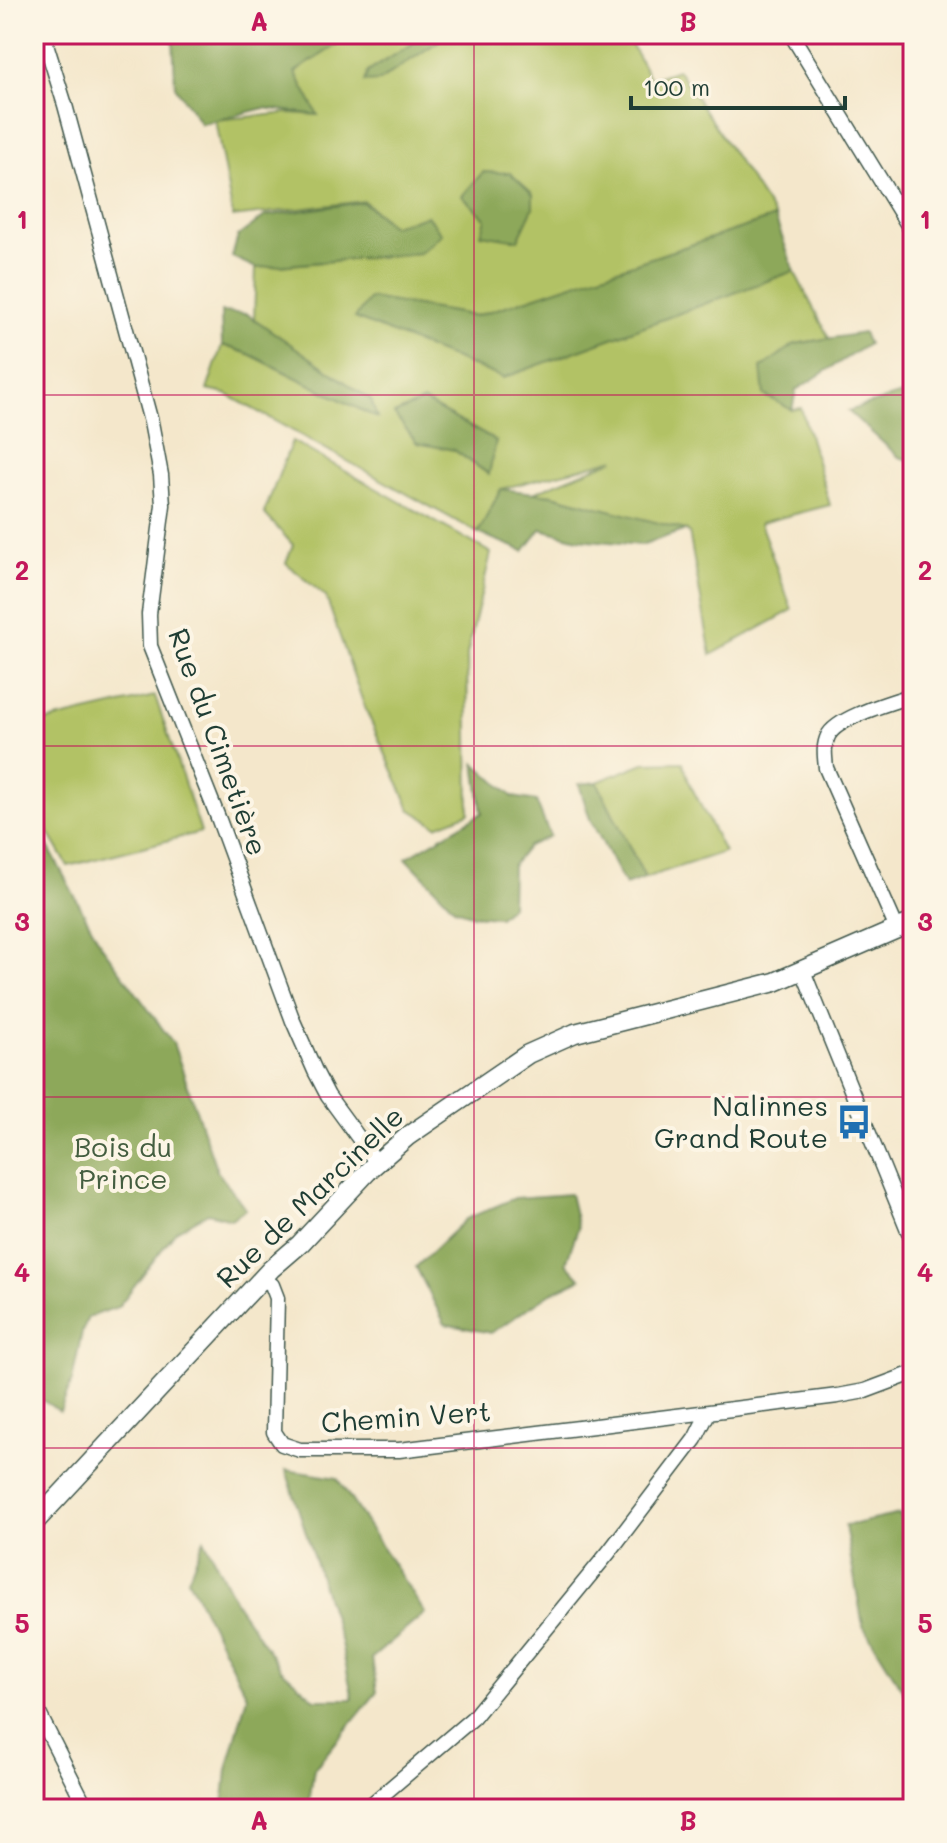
<svg xmlns="http://www.w3.org/2000/svg" width="947" height="1843" font-family="Mali,sans-serif">
	<rect width="100%" height="100%" fill="#fcf5e5"/>
	<filter id="ink" filterUnits="userSpaceOnUse"><feTurbulence type="fractalNoise" baseFrequency=".0125" numOctaves="2"/><feDisplacementMap in="SourceGraphic" scale="16" xChannelSelector="R" yChannelSelector="G"/><feConvolveMatrix kernelMatrix="1 2 1 2 8 2 1 2 1" color-interpolation-filters="sRGB"/></filter>
	<filter id="wash" filterUnits="userSpaceOnUse"><feTurbulence type="fractalNoise" baseFrequency=".006" numOctaves="4" result="noise"/><feDisplacementMap in="SourceGraphic" scale="32" xChannelSelector="R" yChannelSelector="G"/><feGaussianBlur stdDeviation="1.8" result="paint"/><feColorMatrix in="noise" values="0 0 0 0 0 0 0 0 0 0 0 0 0 0 0 0 0 1.4 0 .05"/><feComposite in="paint" operator="in"/></filter>
	<g filter="url(#wash)">
		<rect width="100%" height="100%" fill="#f4e7cb"/>
		<!-- green -->
		<path fill="#b2c265" stroke="#68804c" stroke-width="2" fill-rule="evenodd" d="M353 34H428L368 72 379 81 449 34H626L650 79 678 70 775 217 476 316 370 298 356 318 503 378 794 271 829 338 795 344 792 410 801 408 830 505 760 523 792 610 711 655 689 532 553 495 533 493 615 459 501 489 478 533 226 394 207 390 222 345 249 354 376 417 370 400 254 319 256 268 419 253 427 216 392 226 364 201 233 217 215 120 289 113 317 115 295 72ZM496 441 488 474 454 450Z
			M292 441 491 553 467 654 469 813 437 826 410 809 365 708 326 597 286 563 293 545 264 513Z
			M155 696 201 832 68 866 34 807V724Z
			M683 762 689 782 724 852 645 878 597 782 644 763Z"/>
		<!-- forest -->
		<path fill="#8da85a" stroke="#567247" stroke-width="2" d="M173 34H258L261 41 275 34H353L295 72 318 115 264 108 201 124 175 86Z
			M428 34H449L379 81 365 82 368 72Z
			M483 172 510 173 533 194V208L518 240 481 234 486 219 462 196Z
			M363 202 392 226 427 216 442 234 420 253 256 268 232 257 238 236 265 216Z
			M775 217 794 271 503 378 355 318 370 298 476 316Z
			M221 312 247 314 371 400 377 418 249 354 222 345Z
			M863 333 868 344 796 390 792 410 764 395 761 368 795 344Z
			M902 394 913 399V461L899 457 848 411Z
			M423 401 496 441 489 474 454 450 417 443 394 414Z
			M501 489 552 495 686 530 641 545 578 539 541 529 524 551 478 533Z
			M475 763 513 797 536 801 550 836 528 846 512 866 511 906 499 917 471 915 454 908 406 858 482 813Z
			M597 782 645 878 625 885 590 819 579 784Z
			M34 820 101 945 173 1043 217 1171 246 1209 231 1219 208 1213 176 1231 118 1307 88 1317 82 1332 72 1381 60 1411 40 1399 34 1408Z
			M570 1194 578 1228 566 1263 581 1279 551 1293 491 1333 445 1324 416 1267 466 1219 515 1198Z
			M286 1470 337 1478 425 1613 372 1658 377 1692 314 1769 308 1809H223L227 1770 247 1696 188 1579 204 1539 237 1605 281 1669 315 1699H353L341 1643Z
			M900 1514 913 1590V1712L907 1697 863 1626 845 1526Z"/>
	</g>
	<g filter="url(#ink)">
		<g fill="none" stroke-linecap="round" stroke-linejoin="round">
			<!-- minor casing -->
			<g stroke="#3f564b" stroke-width="17">
				<path id="minor" d="M43 34 65 105 151 422 161 475 163 505 149 614 150 646 219 820 293 1021 315 1071 328 1096 377 1163
					M791 34 913 233
					M897 929 826 768C825 757 823 746 828 736 837 717 893 702 913 695
					M803 971 913 1242
					M263 1278 272 1285 277 1298 274 1432 282 1444 300 1450H399L838 1396 865 1391 913 1373
					M34 1704 87 1809
					M366 1809 473 1718 609 1552 695 1439 708 1413"/>
			</g>
			<!-- tertiary casing -->
			<g stroke="#3f564b" stroke-width="21">
				<path id="tertiary" d="M34 1523 271 1269 300 1244 371 1168 408 1136 528 1054 575 1033 775 982 913 922"/>
			</g>
			<!-- minor -->
			<use href="#minor" stroke="#fff" stroke-width="14"/>
			<!-- tertiary -->
			<use href="#tertiary" stroke="#fff" stroke-width="18"/>
		</g>
	</g>
	<!-- grid -->
	<path fill="none" stroke="#c2185b" stroke-width="2" stroke-opacity="0.55" d="M474 34V1809M34 395H913M34 746H913M34 1097H913M34 1448H913"/>
	<!-- icons -->
	<defs>
		<g id="bus-bare" transform="scale(2.76)"><path d="M-5-6H5V4H4V6H2V4H-2V6H-4V4H-5ZM-3.5-4V0h7V-4ZM-3.5 1.2v1.5H-2V1.2ZM2 1.2v1.5H3.5V1.2Z" fill="#1f6fb2" stroke="#fcf5e5" stroke-width="2.5" paint-order="stroke"/></g>
	</defs>
	<g fill-rule="evenodd">
		<use href="#bus-bare" x="854" y="1122"/>
	</g>
	<g text-anchor="middle" stroke-width="8" stroke-linejoin="round" paint-order="stroke">
		<!-- street labels -->
		<g font-size="28" fill="#1f3d34" stroke="#fcf5e5">
			<text transform="translate(218 742) rotate(70)" y="10">Rue du Cimetière</text>
			<text transform="translate(310 1197) rotate(-44)" y="10">Rue de Marcinelle</text>
			<text transform="translate(406 1417) rotate(-4)" y="10">Chemin Vert</text>
		</g>
		<!-- poi labels -->
		<g font-size="28" fill="#1f3d34" stroke="#fcf5e5" text-anchor="end">
			<text x="828" y="1116">Nalinnes<tspan x="828" dy="32">Grand Route</tspan></text>
		</g>
		<!-- park labels -->
		<g font-size="28" fill="#445e40" stroke="#fcf5e5">
			<text x="123" y="1157">Bois du<tspan x="123" dy="32">Prince</tspan></text>
		</g>
	</g>
	<!-- margin -->
	<rect width="947" height="1843" fill="none" stroke="#fcf5e5" stroke-width="88"/>
	<!-- scale -->
	<path d="M631 96v12h214v-12" fill="none" stroke="#1f3d34" stroke-width="4"/>
	<text x="643" y="96" font-size="24" fill="#1f3d34" stroke="#fcf5e5" stroke-width="6" paint-order="stroke">100 m</text>
	<rect x="44" y="44" width="859" height="1755" fill="none" stroke="#c2185b" stroke-width="3"/>
	<g font-size="26" text-anchor="middle" font-weight="bold" fill="#c2185b">
		<text x="259" y="31">A</text>
		<text x="688" y="31">B</text>
		<text x="22" y="229">1</text>
		<text x="925" y="229">1</text>
		<text x="22" y="580">2</text>
		<text x="925" y="580">2</text>
		<text x="22" y="931">3</text>
		<text x="925" y="931">3</text>
		<text x="22" y="1282">4</text>
		<text x="925" y="1282">4</text>
		<text x="22" y="1633">5</text>
		<text x="925" y="1633">5</text>
		<text x="259" y="1830">A</text>
		<text x="688" y="1830">B</text>
	</g>
</svg>
